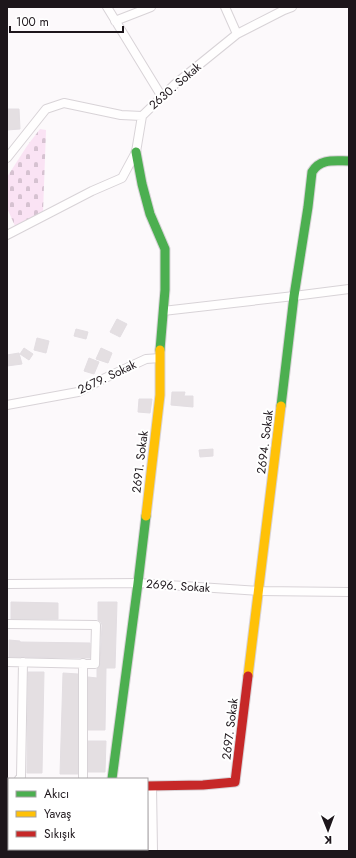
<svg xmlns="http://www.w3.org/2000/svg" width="356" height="858" font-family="Jost,sans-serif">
	<defs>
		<pattern id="cemetery-stones" width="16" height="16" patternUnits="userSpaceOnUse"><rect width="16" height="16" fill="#fae3f4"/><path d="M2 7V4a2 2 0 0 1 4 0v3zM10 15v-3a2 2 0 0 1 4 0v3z" fill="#d6c2d1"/></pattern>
	</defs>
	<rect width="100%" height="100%" fill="#fcf9fb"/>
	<!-- cemetery -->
	<path fill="url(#cemetery-stones)" d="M40 129 46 130 43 213 15 226 7 208V177L27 146Z"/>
	<!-- building -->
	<path fill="#e4dfe2" stroke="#e3dee2" d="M7 109H19L20 129 7 130Z
		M117 319 127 324 120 337 110 332Z
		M76 329 88 332 86 339 74 336Z
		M37 338 49 341 46 353 34 350Z
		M24 348 33 354 29 360 20 354Z
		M101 348 112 353 108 363 96 359Z
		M19 353 22 364 7 366V355Z
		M89 358 99 362 94 374 84 371Z
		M172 392H185L184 396H193V407L171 405Z
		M139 399H152L150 413 138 412Z
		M213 449V456L200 457 199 450Z
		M11 602 58 603V619H11Z
		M98 602H117L115 668H106L105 730H88V677L97 678V669L99 667 100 664 102 625 101 622 98 620Z
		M9 640 20 641V642L90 643V658L9 657Z
		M28 672H44L42 773H27Z
		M63 673 78 674V774H60Z
		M88 741H106L105 772H88Z"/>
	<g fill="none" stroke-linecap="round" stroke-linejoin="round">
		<!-- street casing -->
		<g stroke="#d8d3d7" stroke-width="10">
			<path id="street" d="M107 7 162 97
				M225 7 237 34
				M115 21 151 7
				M7 158 46 109 64 103 121 115 142 116
				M7 235 92 191 122 178 136 152 142 116 174 85 237 34 284 10 292 7
				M163 311 294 296 349 289
				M7 405 78 392 103 379 146 359 160 358
				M7 584 138 583 259 591 349 592
				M7 624 96 625 95 664 7 662
				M83 777V663
				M19 779 21 777 23 662
				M152 786 153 851
				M7 787 9 790
				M106 851V849"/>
		</g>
		<!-- fast casing -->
		<g stroke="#d8d3d7" stroke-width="11">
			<path id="fast" d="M136 152 142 184 150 214 165 249V290L160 350
				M281 406 294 296 308 207 312 172C320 158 335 161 349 161
				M112 779 138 583 146 516"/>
		</g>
		<!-- slow casing -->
		<g stroke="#d8d3d7" stroke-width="11">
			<path id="slow" d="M146 516 160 395V350
				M248 676 281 406"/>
		</g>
		<!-- jam casing -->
		<g stroke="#d8d3d7" stroke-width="11">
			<path id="jam" d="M147 786 203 785 235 782 248 676"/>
		</g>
		<!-- street -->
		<use href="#street" stroke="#fffefe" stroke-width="8"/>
		<!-- fast -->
		<use href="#fast" stroke="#4caf50" stroke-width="9"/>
		<!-- slow -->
		<use href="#slow" stroke="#ffc107" stroke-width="9"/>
		<!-- jam -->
		<use href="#jam" stroke="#c62828" stroke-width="9"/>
	</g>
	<g text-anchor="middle" stroke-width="4" stroke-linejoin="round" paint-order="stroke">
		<!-- street labels -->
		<g font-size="12" fill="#1d161b" stroke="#fff">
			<text transform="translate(175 86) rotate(-41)" y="4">2630. Sokak</text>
			<text transform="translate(107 377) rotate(-25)" y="4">2679. Sokak</text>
			<text transform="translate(265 442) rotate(-83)" y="4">2694. Sokak</text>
			<text transform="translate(140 462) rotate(-83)" y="4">2691. Sokak</text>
			<text transform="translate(178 586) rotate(4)" y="4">2696. Sokak</text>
			<text transform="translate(230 729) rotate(-83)" y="4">2697. Sokak</text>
		</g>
	</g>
	<!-- border -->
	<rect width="356" height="858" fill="none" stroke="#1d161b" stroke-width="16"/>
	<!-- legend -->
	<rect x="8" y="778" width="140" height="72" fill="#ffffff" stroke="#a5a2a4"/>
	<rect x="16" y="791" width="20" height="6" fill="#4caf50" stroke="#a5a2a4"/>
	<text x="44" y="798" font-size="12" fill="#1d161b">Akıcı</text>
	<rect x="16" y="811" width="20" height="6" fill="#ffc107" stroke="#a5a2a4"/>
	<text x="44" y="818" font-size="12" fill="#1d161b">Yavaş</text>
	<rect x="16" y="831" width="20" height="6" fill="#c62828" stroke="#a5a2a4"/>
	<text x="44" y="838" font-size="12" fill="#1d161b">Sıkışık</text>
	<!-- north arrow -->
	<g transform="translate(328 830) rotate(179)" stroke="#ffffff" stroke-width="3" paint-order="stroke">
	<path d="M0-3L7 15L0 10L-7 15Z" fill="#1d161b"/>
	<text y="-6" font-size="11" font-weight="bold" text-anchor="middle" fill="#1d161b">K</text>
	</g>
	<!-- scale -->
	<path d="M10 26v6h113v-6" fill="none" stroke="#1d161b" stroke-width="2"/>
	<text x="16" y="26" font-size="12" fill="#1d161b" stroke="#ffffff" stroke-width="3" paint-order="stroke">100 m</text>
</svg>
